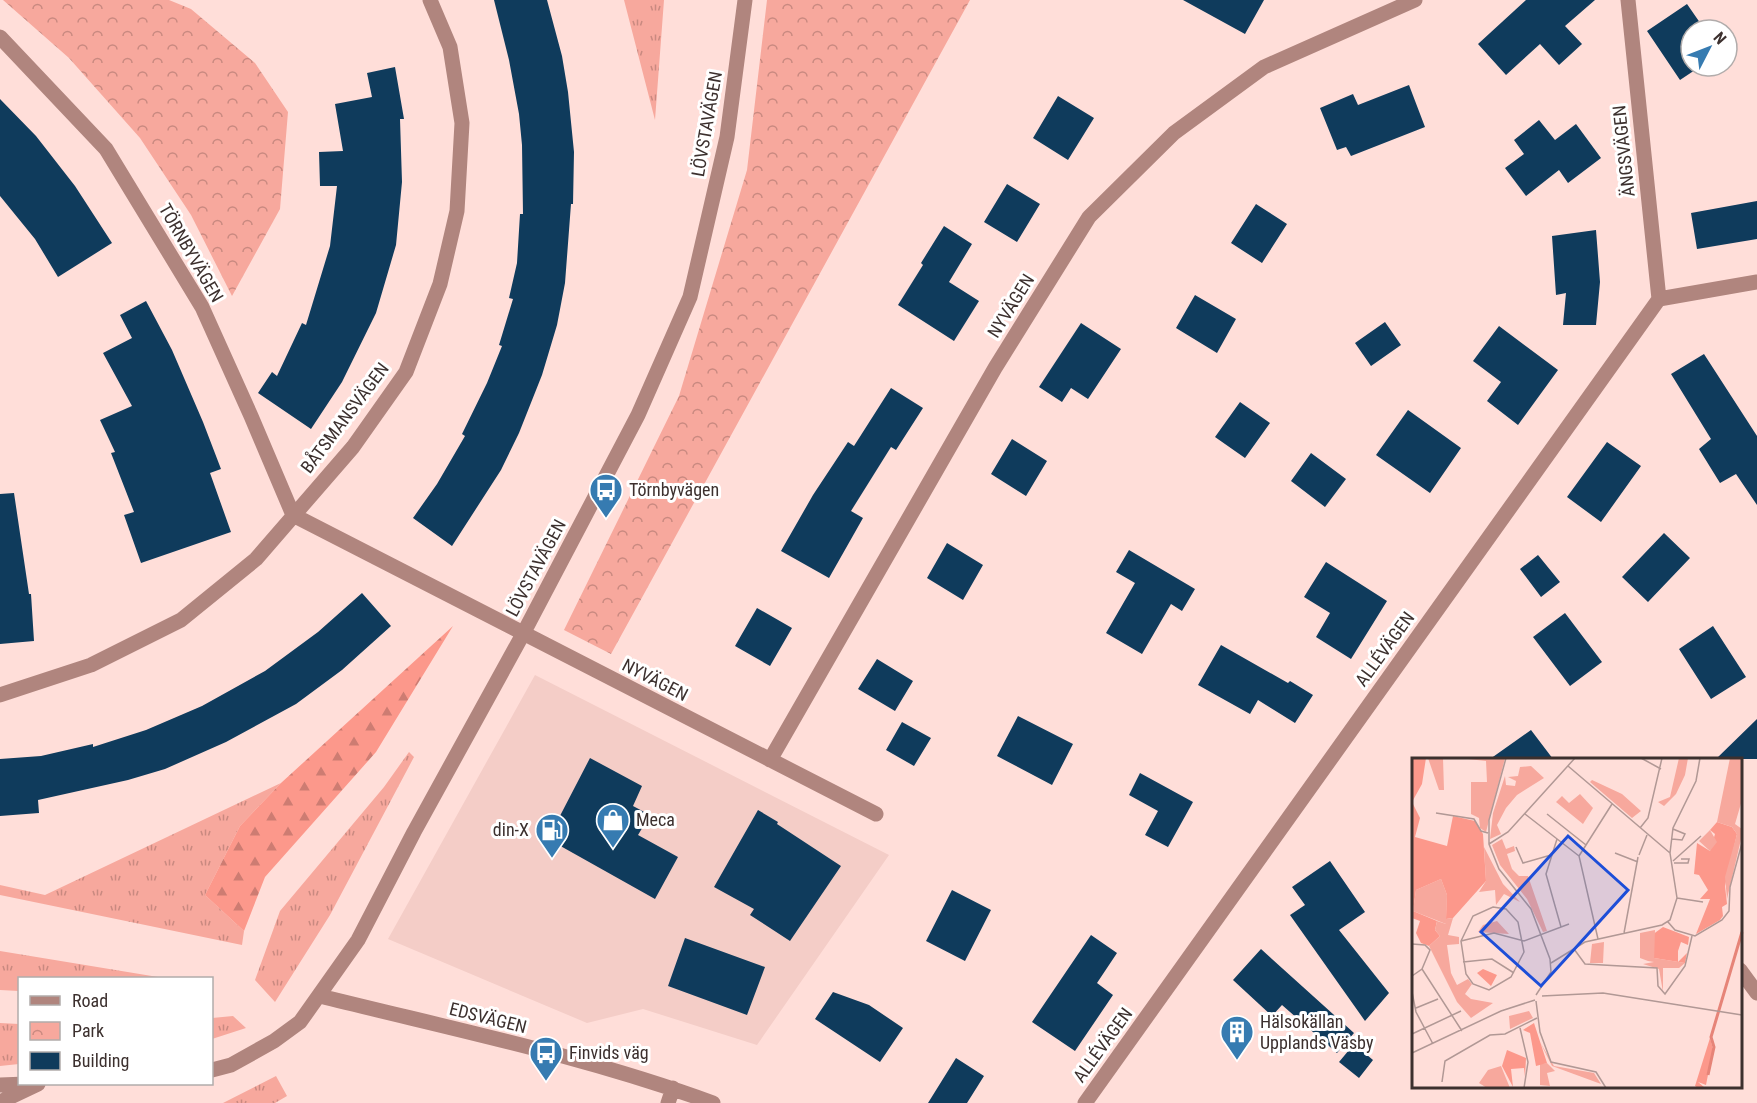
<svg xmlns="http://www.w3.org/2000/svg" width="1757" height="1103" font-family="'Roboto Condensed',sans-serif">
	<defs>
		<pattern id="grass-tufts" width="24" height="20" patternUnits="userSpaceOnUse" patternTransform="scale(1.5)"><rect width="24" height="20" fill="#f7a89d"/><path d="M3 7l-1-3M5 7V3M7 7l1-3M15 17l-1-3M17 17v-4M19 17l1-3" fill="none" stroke="#c98980"/></pattern>
		<pattern id="forest-firs" width="22" height="20" patternUnits="userSpaceOnUse" patternTransform="scale(1.5)"><rect width="22" height="20" fill="#fc988b"/><path d="M5 1l3.5 6h-7zM16 11l3.5 6h-7z" fill="#cd7c72"/></pattern>
		<pattern id="park-crowns" width="20" height="18" patternUnits="userSpaceOnUse" patternTransform="scale(1.5)"><rect width="20" height="18" fill="#f7a89d"/><path d="M2 6a3 3 0 1 1 6 0M12 15a3 3 0 1 1 6 0" fill="none" stroke="#c98980"/></pattern>
	</defs>
	<rect width="100%" height="100%" fill="#ffded9"/>
	<!-- built -->
	<path fill="#f4cdc7" d="M535 675 889 855 757 1045 643 1009 587 1023 388 939Z"/>
	<!-- grass -->
	<path fill="url(#grass-tufts)" d="M624 0H664L655 120Z
		M409 752 414 757 330 915 275 1002 255 980 280 911 384 787Z
		M281 783 240 826 205 895 244 931 242 945 0 895V885L45 895Z
		M0 951 164 978H20L19 991 0 990Z
		M233 1016 246 1028 212 1039V1018Z
		M0 1023 19 1024V1064L0 1066Z
		M276 1076 287 1096 275 1103H223Z"/>
	<!-- forest -->
	<path fill="url(#forest-firs)" d="M453 626 376 752 265 877 244 931 205 895 240 826 281 783Z"/>
	<!-- park -->
	<path fill="url(#park-crowns)" d="M3 0H169L191 9 255 63 288 112 280 209 232 296 191 215 140 138 69 58Z
		M767 0H970L611 654 564 630 679 396 747 170Z"/>
	<!-- building -->
	<path fill="#0f3b5c" d="M494 0H547L562 56 568 92 574 152 573 204H571L565 283 557 325 542 375 519 433 501 470 452 546 413 518 437 484 465 436 462 434 487 383 502 346 499 345 513 299 509 298 517 263 520 214H523L522 145 519 114 509 60Z
		M1183 0H1264L1245 34Z
		M1526 0H1595L1565 26 1582 44 1559 65 1540 44 1506 75 1478 44Z
		M1687 4 1705 30H1691V66H1701L1680 80 1647 31Z
		M395 67 404 119H400L402 182 396 245 376 313 342 382 311 429 258 393 272 372 277 376 302 323 306 325 330 246 337 186H320L319 152 343 151 335 104 372 97 367 73Z
		M1409 85 1425 127 1351 156 1346 147 1337 150 1320 108 1353 94 1358 105Z
		M1058 96 1094 118 1068 160 1033 138Z
		M0 99 36 136 75 186 112 243 58 277 35 239 0 196Z
		M1539 120 1555 140 1576 124 1601 158 1568 183 1559 170 1526 196 1505 168 1524 154 1514 140Z
		M1007 184 1040 204 1017 242 984 222Z
		M1757 201V239L1697 249 1691 213Z
		M1256 204 1287 224 1262 263 1231 243Z
		M944 226 972 244 949 282 979 301 954 341 898 305 923 265 921 263Z
		M1596 230 1600 282 1596 325H1563L1566 293 1556 295 1552 236Z
		M1195 295 1236 319 1217 353 1176 328Z
		M146 301 172 350 203 422 221 469 210 473 231 532 141 563 124 515 134 512 111 453 115 452 100 420 132 406 103 353 132 338 120 315Z
		M1385 322 1401 345 1371 366 1355 343Z
		M1081 323 1121 349 1088 399 1071 388 1062 402 1039 387Z
		M1499 326 1558 370 1518 425 1487 401 1501 382 1473 361Z
		M1704 354 1757 436V505L1736 474 1720 483 1699 449 1711 439 1671 374Z
		M891 388 923 408 896 450 891 447 851 511 863 518 829 578 781 551 813 495 848 442 854 446Z
		M1240 402 1270 423 1245 458 1215 437Z
		M1408 410 1461 448 1430 493 1376 455Z
		M1012 439 1047 461 1026 496 991 474Z
		M1607 442 1641 466 1601 522 1567 497Z
		M1311 453 1346 479 1325 507 1291 481Z
		M14 493 29 594H31L34 641 0 644V494Z
		M1664 533 1690 558 1648 602 1622 577Z
		M947 543 983 565 963 600 927 578Z
		M1129 550 1195 589 1182 611 1171 604 1142 654 1106 633 1135 583 1116 572Z
		M1538 555 1560 582 1541 597 1520 569Z
		M1326 562 1387 601 1351 659 1316 637 1330 613 1304 597Z
		M362 593 391 626 342 670 296 704 226 742 165 769 128 780 38 800 39 813 0 816V759L41 756 93 744V747L146 730 202 706 265 671 318 632Z
		M757 608 792 628 770 666 735 646Z
		M1565 613 1602 662 1570 686 1533 637Z
		M1713 626 1746 677 1711 699 1679 649Z
		M1221 645 1288 683 1290 681 1313 695 1295 723 1258 700 1250 714 1198 685Z
		M877 659 913 681 895 711 858 689Z
		M1018 716 1073 744 1052 785 997 756Z
		M1757 719V759H1716Z
		M902 722 931 738 914 766 886 750Z
		M1531 730 1553 759H1490Z
		M590 758 642 786 633 806 650 815 638 835 678 857 655 899 548 839Z
		M1140 773 1193 802 1168 847 1145 835 1158 811 1129 795Z
		M758 810 778 822 777 824 841 866 790 941 750 915 754 909 714 887Z
		M1330 861 1365 912 1339 930 1389 993 1365 1021 1290 915 1305 905 1292 887Z
		M952 890 991 910 965 961 926 941Z
		M1091 935 1117 953 1097 983 1113 995 1075 1051 1032 1022Z
		M685 938 765 967 747 1015 668 986Z
		M1261 949 1354 1033 1337 1053 1282 1005 1272 1016 1233 980Z
		M833 992 869 1005 903 1028 880 1062 815 1019Z
		M1354 1044 1373 1060 1359 1078 1339 1062Z
		M956 1058 984 1076 967 1103H928Z"/>
	<g fill="none" stroke-linecap="round" stroke-linejoin="round">
		<!-- minor -->
		<path stroke="#b0857e" stroke-width="15" d="M1628 0 1659 299
			M0 37 106 149 202 307 251 416 293 515 876 814
			M0 695 91 665 181 620 256 559 353 447 406 372 440 284 457 211 462 123 450 47 430 0
			M770 760 995 368 1089 217 1174 133 1264 67 1415 0
			M1740 970 1757 993
			M320 996C452 1029 585 1056 713 1103
			M212 1070 231 1065 274 1041 300 1022 358 940 414 832 523 634 638 415 690 297 727 137 745 0
			M0 1085 26 1084
			M0 1102 38 1084
			M668 1103 673 1088
			M1085 1103 1659 299 1757 282"/>
	</g>
	<!-- icons -->
	<defs>
		<g id="bus-pin" transform="scale(1.725)"><path d="M0 17L-7.5 6A9.5 9.5 0 1 1 7.5 6Z" fill="#367bb1" stroke="#fff"/><path d="M-5-6H5V4H4V6H2V4H-2V6H-4V4H-5ZM-3.5-4V0h7V-4ZM-3.5 1.2v1.5H-2V1.2ZM2 1.2v1.5H3.5V1.2Z" fill="#fff"/></g>
		<g id="shop-pin" transform="scale(1.725)"><path d="M0 17L-7.5 6A9.5 9.5 0 1 1 7.5 6Z" fill="#367bb1" stroke="#fff"/><path d="M-5-2.5h2.3a2.7 3.5 0 0 1 5.4 0H5L5.5 6h-11ZM-1.5-2.5h3a1.5 2.3 0 0 0-3 0Z" fill="#fff"/></g>
		<g id="fuel-pin" transform="scale(1.725)"><path d="M0 17L-7.5 6A9.5 9.5 0 1 1 7.5 6Z" fill="#367bb1" stroke="#fff"/><path d="M-5.5-6h7V0h2V4h1.3V-2.5L3-4.5l.8-.8L6-3V5H2.5V1h-1V6h-7ZM-4.2-4.7v3.2H.2V-4.7Z" fill="#fff"/></g>
		<g id="building-pin" transform="scale(1.725)"><path d="M0 17L-7.5 6A9.5 9.5 0 1 1 7.5 6Z" fill="#367bb1" stroke="#fff"/><path d="M-4-6H4V6H1V3H-1V6H-4ZM-2.5-4.3h1.7v1.8h-1.7ZM.8-4.3h1.7v1.8H.8ZM-2.5-1h1.7V.8h-1.7ZM.8-1h1.7V.8H.8Z" fill="#fff"/></g>
	</defs>
	<g fill-rule="evenodd">
		<use href="#bus-pin" x="606" y="490"/>
		<use href="#shop-pin" x="613" y="820"/>
		<use href="#fuel-pin" x="552" y="830"/>
		<use href="#building-pin" x="1237" y="1032"/>
		<use href="#bus-pin" x="546" y="1053"/>
	</g>
	<g text-anchor="middle" stroke-width="6" stroke-linejoin="round" paint-order="stroke">
		<!-- street labels -->
		<g font-size="18" fill="#3c302e" stroke="#fff">
			<text transform="translate(707 124) rotate(-80)" y="6">LÖVSTAVÄGEN</text>
			<text transform="translate(1624 151) rotate(-96)" y="6">ÄNGSVÄGEN</text>
			<text transform="translate(191 253) rotate(60)" y="6">TÖRNBYVÄGEN</text>
			<text transform="translate(1011 306) rotate(-58)" y="6">NYVÄGEN</text>
			<text transform="translate(345 418) rotate(-53)" y="6">BÅTSMANSVÄGEN</text>
			<text transform="translate(536 568) rotate(-62)" y="6">LÖVSTAVÄGEN</text>
			<text transform="translate(1385 649) rotate(-54)" y="6">ALLÉVÄGEN</text>
			<text transform="translate(655 680) rotate(27)" y="6">NYVÄGEN</text>
			<text transform="translate(488 1018) rotate(14)" y="6">EDSVÄGEN</text>
			<text transform="translate(1103 1045) rotate(-54)" y="6">ALLÉVÄGEN</text>
		</g>
		<!-- poi labels -->
		<g font-size="18" fill="#3c302e" stroke="#fff" text-anchor="start">
			<text x="629" y="496">Törnbyvägen</text>
			<text x="636" y="826">Meca</text>
			<text x="529" y="836" text-anchor="end">din-X</text>
			<text x="1260" y="1028">Hälsokällan<tspan x="1260" dy="21">Upplands Väsby</tspan></text>
			<text x="569" y="1059">Finvids väg</text>
		</g>
	</g>
	<!-- overview -->
	<g transform="translate(1412 758)">
		<rect width="330" height="330" fill="#ffded9"/>
		<path d="M16 0H31L32 32H27ZM267 0H276L273 17 264 36 252 48 246 44 258 39ZM168 36 181 50 171 66 144 44 150 38 157 45ZM72 89 91 126 108 144 92 136 84 147 83 132 67 134 74 123ZM29 121 35 137 34 166 1 153 4 132ZM192 184 191 205H178L180 186ZM242 200 273 205 267 210H251V234L247 211 231 206 242 204ZM117 253 121 260 98 271 97 258ZM128 284 142 308 182 315 189 326 140 308ZM135 305 143 313 135 315 138 328 128 327V306Z" fill="#f7a89d"/>
		<path d="M0 0H14L10 26 0 44 8 60 3 79 35 88 41 58 63 63 71 76 74 123 41 160 34 161 35 137 29 121 4 132 1 153 25 163 23 172 28 178 17 188 9 185 4 175 8 163 0 160ZM305 64 320 69 325 76 313 128 315 146 310 149 311 158 308 162 284 176 298 141H288L296 132 287 117 282 116 285 85 298 93 303 76 298 72ZM251 169 277 179 276 187 269 184 266 193V204L275 195 273 205 242 200 240 177ZM71 211 85 217 79 228 65 215ZM122 265 135 305 124 308 118 275 111 272ZM298 280 301 291 294 327 286 324 292 329 286 330 283 328ZM95 292 114 300 113 319 112 310 99 311 101 329 90 308Z" fill="#fc988b"/>
		<path d="M47 0H93L74 74 68 70 67 60 59 56V24H75L74 3ZM318 0H330V42L323 66 330 71V77L315 141 313 119 325 76 320 69 305 64ZM119 8 132 20 105 37 94 50 85 67 89 76 78 81 81 55 93 18 94 27 103 28 104 23 96 19 106 18 108 9ZM180 22 210 36 229 53 220 60 178 24ZM298 72 305 84 298 93 287 83ZM90 81 94 91 102 88 103 93 95 96 100 111 107 118H116L135 173 131 174 115 141 88 107 80 87ZM41 160 36 177 47 179V186L35 187 39 215 45 227 56 221 60 226 53 236 59 241 81 245 59 260 45 244 17 188 28 178 23 172 25 163 34 166V161ZM85 163 97 176 66 174 71 167ZM243 172 242 204 236 203 228 200V175ZM89 308 98 330H75L67 325 76 312Z" fill="#f7a89d"/>
		<path fill="none" stroke="#e68478" stroke-width="3" d="M296 317 302 289 299 279 330 174"/>
		<path fill="none" stroke="#b19895" stroke-width="1.5" d="M94 0 77 62V86L87 111 119 151 138 201 139 214 124 237M229 0 249 11M156 8 258 95M24 55 62 61 69 73 76 75M113 56 167 98M135 56 174 87M228 70 236 60 250 0M145 81 134 116 149 169M260 81 270 82 273 76 261 71M77 86 96 74 163 0M104 89 111 105 139 97M203 95 226 104M227 97 235 77M261 103 289 78M262 105H276L277 101H269M265 140 291 144M81 149 94 151 106 164 112 194 99 219 77 232 61 226 54 216 49 183 61 158ZM256 164 263 172 283 178 310 162 317 153 318 129 330 85M212 175 226 99M186 181 167 98 200 46M49 183 82 175 112 183 157 166M0 186 13 187 18 192 10 211 0 218M162 191 173 206 245 210 246 228 253 236 273 208 280 178M51 204 80 201 102 215M139 205 173 184 250 167 258 162 265 140 258 95 261 70 284 23 288 0M10 211 50 273M0 234 4 254 21 286M130 238 191 235 330 257M124 243 128 274 139 304 184 314 194 330M4 250 26 241M108 270 116 304 112 330M0 276 49 253M0 295 89 253 123 242M30 324 33 303 78 277 93 276 125 260"/>
		<path fill="#1d4ed8" fill-opacity="0.15" stroke="#1d4ed8" stroke-width="3" d="M156 78 216 132 129 228 69 174Z"/>
		<rect width="330" height="330" fill="none" stroke="#3c302e" stroke-width="3"/>
	</g>
	<!-- legend -->
	<rect x="18" y="977" width="195" height="108" fill="#ffffff" stroke="#b1acab" stroke-width="1.5"/>
	<rect x="30" y="996" width="30" height="9" fill="#b0857e" stroke="#b1acab" stroke-width="1.5"/>
	<text x="72" y="1007" font-size="18" fill="#3c302e">Road</text>
	<rect x="30" y="1022" width="30" height="18" fill="url(#park-crowns)" stroke="#b1acab" stroke-width="1.5"/>
	<text x="72" y="1037" font-size="18" fill="#3c302e">Park</text>
	<rect x="30" y="1052" width="30" height="18" fill="#0f3b5c" stroke="#b1acab" stroke-width="1.5"/>
	<text x="72" y="1067" font-size="18" fill="#3c302e">Building</text>
	<!-- north arrow -->
	<g transform="translate(1709 48) rotate(48)"><circle r="28" fill="#ffffff" stroke="#b1acab" stroke-width="1.5"/>
	<path d="M0-4.5L10 22L0 15L-10 22Z" fill="#367bb1"/>
	<text y="-9" font-size="16" font-weight="bold" text-anchor="middle" fill="#3c302e">N</text>
	</g>
</svg>
